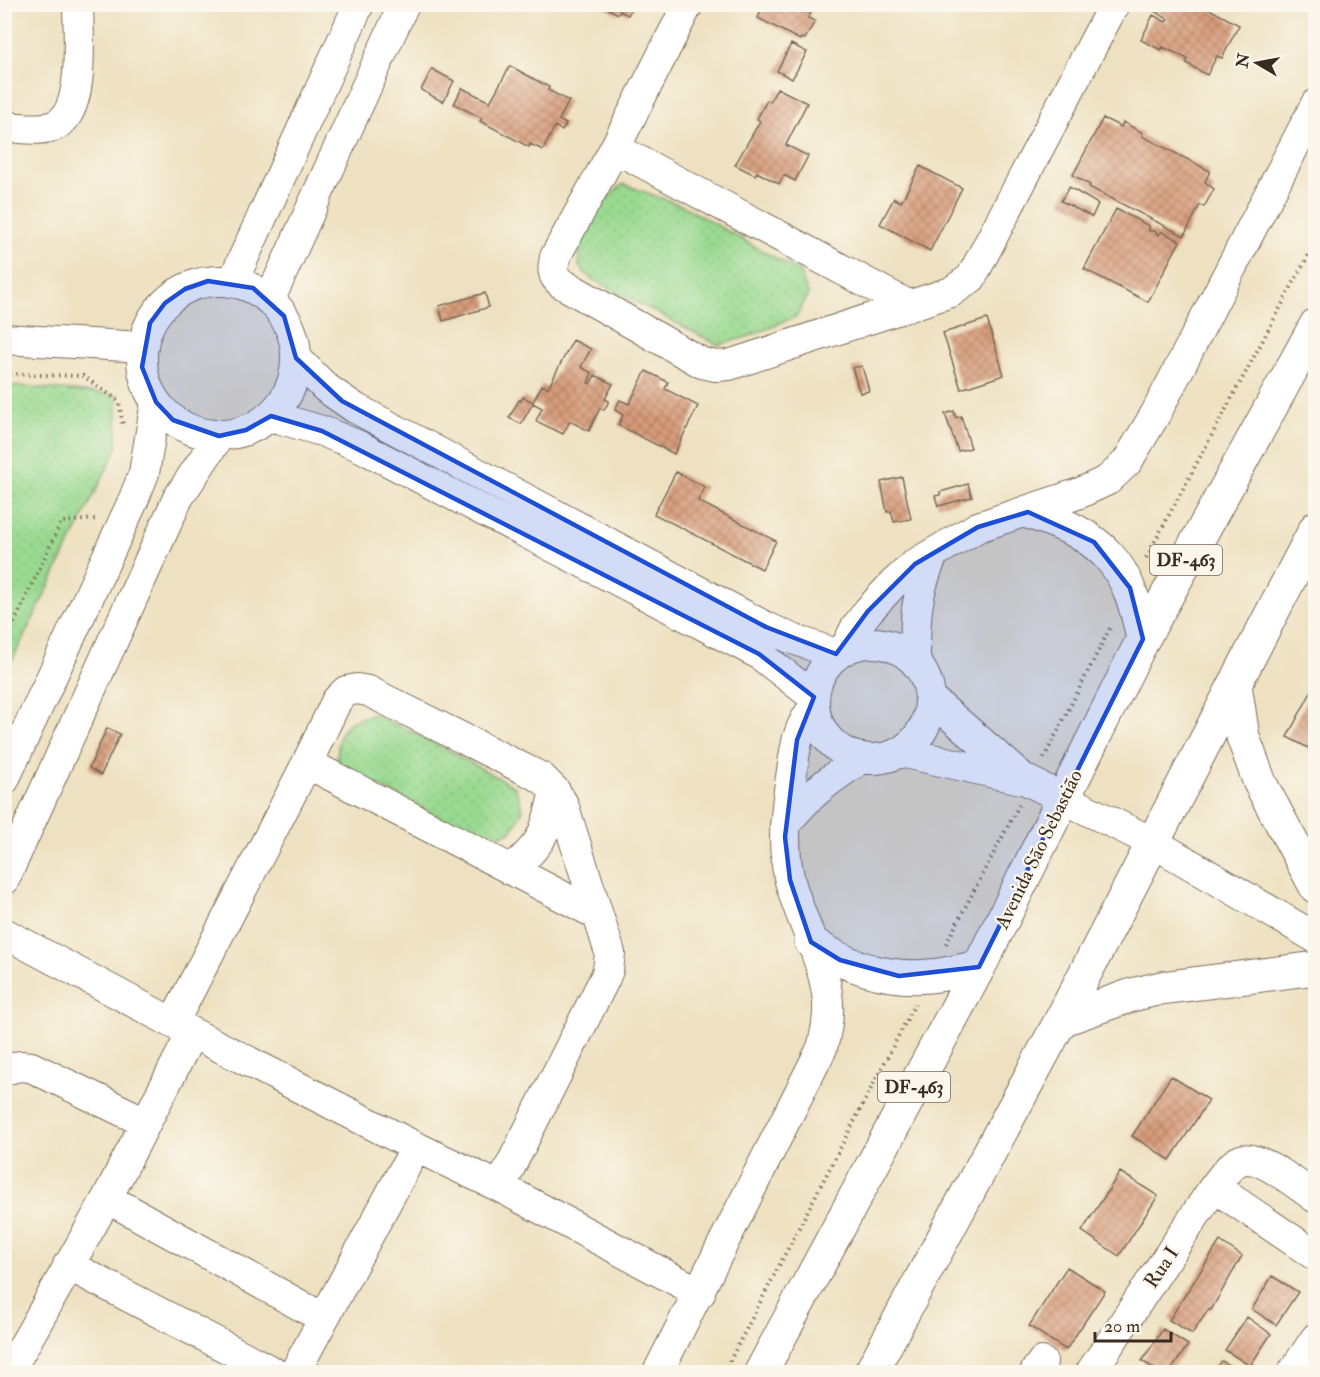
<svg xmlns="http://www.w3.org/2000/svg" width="1320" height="1377" font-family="'IM FELL Double Pica',serif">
	<defs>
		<pattern id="grass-dots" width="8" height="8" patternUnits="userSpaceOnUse" patternTransform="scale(1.5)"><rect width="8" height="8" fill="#99d990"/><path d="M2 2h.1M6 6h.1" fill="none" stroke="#85ba7c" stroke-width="1.8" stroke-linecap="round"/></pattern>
		<pattern id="building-cross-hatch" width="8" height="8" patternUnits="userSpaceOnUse" patternTransform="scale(1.5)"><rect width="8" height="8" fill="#d89c7a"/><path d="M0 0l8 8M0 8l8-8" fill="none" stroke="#b07f63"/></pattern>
	</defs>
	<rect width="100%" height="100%" fill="#fbf7ec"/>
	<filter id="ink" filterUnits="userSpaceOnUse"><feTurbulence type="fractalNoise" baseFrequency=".0167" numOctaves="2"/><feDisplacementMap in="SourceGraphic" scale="12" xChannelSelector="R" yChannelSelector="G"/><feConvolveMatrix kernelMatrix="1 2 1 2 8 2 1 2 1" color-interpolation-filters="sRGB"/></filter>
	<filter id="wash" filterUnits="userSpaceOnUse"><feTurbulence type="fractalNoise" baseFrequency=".008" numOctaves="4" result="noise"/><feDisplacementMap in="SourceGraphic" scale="24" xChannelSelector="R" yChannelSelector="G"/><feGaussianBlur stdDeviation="1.35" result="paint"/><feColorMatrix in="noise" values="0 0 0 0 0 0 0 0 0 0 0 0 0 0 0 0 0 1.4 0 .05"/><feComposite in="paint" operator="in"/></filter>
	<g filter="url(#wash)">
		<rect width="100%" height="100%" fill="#eee1c1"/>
		<!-- grass -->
		<path fill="url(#grass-dots)" stroke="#6a8257" stroke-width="1.5" d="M623 184 683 206 800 272 808 295 797 316 750 336 718 345 590 278 579 266 580 243 599 205Z
			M5 385 117 395V448L5 675Z
			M373 714 437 744 515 787 523 810 511 832 484 840 349 771 337 760C339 727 341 723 373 714Z"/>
		<g id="blocks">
			<!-- building -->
			<path fill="url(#building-cross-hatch)" d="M604 4H634L628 15 620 11 618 14 603 6Z
				M745 4H811L814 6 808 18 815 21 805 39 801 38 800 40 758 18 762 8 756 5 754 9Z
				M1152 4H1200L1239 25 1222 58 1217 56 1207 75 1186 63 1188 59 1163 47 1161 50 1141 40 1153 15 1166 22 1168 19 1150 9Z
				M791 44 807 52 792 79 777 71Z
				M510 66 549 87 548 90 569 101 559 120 566 124 562 131 555 126 543 150 530 144 529 147 480 121 482 118 454 104 462 88 490 102Z
				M432 69 454 81 443 102 421 90Z
				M777 88 807 103 786 145 808 156 795 181 784 175 779 184 757 172 755 175 735 165 760 121 757 119 767 100 770 102Z
				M1103 118 1121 127 1123 122 1143 133 1142 136 1210 171 1205 182 1214 189 1204 207 1200 205 1184 236 1089 187 1090 185 1073 175Z
				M920 166 962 188 930 251 880 224 894 198 901 202Z
				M1069 187 1098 204 1092 217 1061 201Z
				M1116 209 1149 226V231H1155L1158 235 1162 232 1180 241 1148 302 1084 269Z
				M485 293 489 307 443 321 439 306Z
				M987 319 1004 375 961 389 943 333Z
				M573 340 591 349 581 367 592 373 588 383 590 384 595 375 613 384 605 399 609 401 604 410 600 408 589 431 570 421 563 434 536 421 542 408 533 403 521 424 509 418 519 400 521 401 523 397 533 402 542 385 548 388Z
				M862 366 869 391 860 393 852 368Z
				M646 371 668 382 665 389 698 406 674 454 618 425 623 415 615 410 620 400 629 404Z
				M954 411 956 418 961 416 971 448 958 451 945 414Z
				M676 472 705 487 698 501 776 541 762 569 654 514Z
				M902 477 911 519 894 522 891 511 887 512 881 482Z
				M968 484 972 497 938 506 935 496 940 495V492Z
				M1316 683V722L1311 731 1316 733V752L1287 737Z
				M107 728 120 734 101 775 89 768Z
				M1171 1076 1209 1100 1170 1160 1132 1136Z
				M1120 1172 1158 1196 1119 1256 1082 1231Z
				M1220 1241 1242 1256 1211 1310H1208L1192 1334 1169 1320Z
				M1067 1267 1105 1291 1066 1350 1029 1326Z
				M1272 1276 1298 1292 1276 1325 1252 1309Z
				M1247 1317 1271 1334 1250 1366 1225 1350Z
				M1163 1329 1188 1345 1170 1372H1159L1142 1361Z
				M1221 1361H1222L1240 1372H1213Z"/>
		</g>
	</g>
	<g filter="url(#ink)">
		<use href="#blocks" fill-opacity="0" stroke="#7a6a57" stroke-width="1.5"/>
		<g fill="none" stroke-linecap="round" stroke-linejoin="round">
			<!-- minor casing -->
			<g stroke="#7a6a57" stroke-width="32">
				<path id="minor" d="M688 4 615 148 555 257C553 268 551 275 561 283L702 363 716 366 729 365 951 292 971 278 1114 4
					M4 127C20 127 41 132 56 125 86 110 78 34 78 4
					M615 148 910 306
					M233 281 359 4
					M142 358a77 77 0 1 1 154 0a77 77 0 1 1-154 0Z
					M270 299 404 4
					M4 339 143 347
					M296 358 326 388 355 408 766 627 790 638 836 654
					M271 416 322 431 359 446 759 654 814 697
					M814 701a58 58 0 1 1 116 0a58 58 0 1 1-116 0Z
					M845 649 856 627 868 611 894 583 915 564 978 527 1080 493 1108 480 1127 462 1156 413 1316 104
					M915 661C915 619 915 594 933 555
					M931 699 1024 779 1154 843 1316 938
					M901 752 1021 779
					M307 763 598 915
					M4 780 133 501 144 473 156 402
					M785 825C806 797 831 778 861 759
					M511 870C545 841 545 833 555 791
					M4 880 178 498 219 436
					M4 933 173 1023 416 1147 500 1187 700 1293
					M173 1023 307 763 337 700 346 691 357 689 368 691 542 778 555 791 563 804 610 953 608 970 605 978 500 1187
					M4 1070 20 1066 31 1067 145 1122
					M1214 1187 1316 1256
					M107 1198 323 1318
					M68 1265 273 1372
					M9 1372 107 1198 192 1033
					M295 1372 416 1147
					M658 1372 822 1048C826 1033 829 1019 828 1003 826 964 800 920 790 881 781 846 786 807 792 771 795 749 798 725 814 708
					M1035 1372 1042 1362
					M1091 1372 1214 1187C1221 1179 1230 1164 1241 1160 1260 1154 1300 1187 1316 1198
					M1293 1372 1316 1338"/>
			</g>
			<!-- major casing -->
			<g stroke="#7a6a57" stroke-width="35">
				<path id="major" d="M1028 512C1103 536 1128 561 1143 639
					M1235 685 1243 737 1260 783 1316 887
					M811 942C845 966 886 980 929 976 946 975 963 970 979 967
					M1061 1020 1132 995 1161 988 1316 968
					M761 1372 979 967 1143 639 1316 325
					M871 1372 1061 1020 1316 528"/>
			</g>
			<!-- path -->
			<path stroke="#7a6a57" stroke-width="4" stroke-dasharray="1.5 4.5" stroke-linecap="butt" d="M4 374 83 376 119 401 123 426
				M1146 558 1316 241
				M4 645 61 522 96 519
				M1044 758 1110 628
				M946 944 1019 805
				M724 1372 915 1004"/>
			<!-- minor -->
			<use href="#minor" stroke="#fff" stroke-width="30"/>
			<!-- major -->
			<use href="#major" stroke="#fff" stroke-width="33"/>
		</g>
	</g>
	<!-- marked area -->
	<path fill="#1d4ed8" fill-opacity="0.2" stroke="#1d4ed8" stroke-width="4.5" stroke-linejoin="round" d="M208 281 253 288 284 316 296 358 342 401 766 627 836 654 868 611 915 564 978 527 1028 512 1094 542 1130 588 1143 639 979 967 899 976 840 960 811 942 790 880 785 837 797 740 814 697 759 654 322 431 271 416 246 430 219 436 173 420 156 402 142 367 150 323 165 303 185 289Z"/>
	<g text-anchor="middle" stroke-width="4.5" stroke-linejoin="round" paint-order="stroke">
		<!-- shield labels -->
		<g fill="#fbf7ec" stroke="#75685c" stroke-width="1.5">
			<rect x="1150" y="545" width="72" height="30" rx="4.5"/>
			<rect x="878" y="1072" width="72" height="30" rx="4.5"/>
		</g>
		<g font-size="18" font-weight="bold" fill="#3b2a1e">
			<text x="1186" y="566">DF-463</text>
			<text x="914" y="1093">DF-463</text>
		</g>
		<!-- street labels -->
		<g font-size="20" fill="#3b2a1e" stroke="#fbf7ec">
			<text transform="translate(1038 849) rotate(-64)" y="7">Avenida São Sebastião</text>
			<text transform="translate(1161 1267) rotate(-56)" y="7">Rua I</text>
		</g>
	</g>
	<!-- margin -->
	<rect width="1320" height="1377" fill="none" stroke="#fbf7ec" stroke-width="24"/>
	<!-- north arrow -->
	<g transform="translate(1257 63) rotate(280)" stroke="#fbf7ec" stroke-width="4.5" paint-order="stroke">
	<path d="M0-4.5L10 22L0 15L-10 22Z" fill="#3b2a1e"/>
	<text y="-9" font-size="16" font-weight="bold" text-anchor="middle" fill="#3b2a1e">N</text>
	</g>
	<!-- scale -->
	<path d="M1095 1332v9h76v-9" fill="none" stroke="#3b2a1e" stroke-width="3"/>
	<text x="1104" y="1332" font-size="18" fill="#3b2a1e" stroke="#fbf7ec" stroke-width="4.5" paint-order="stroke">20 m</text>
</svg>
